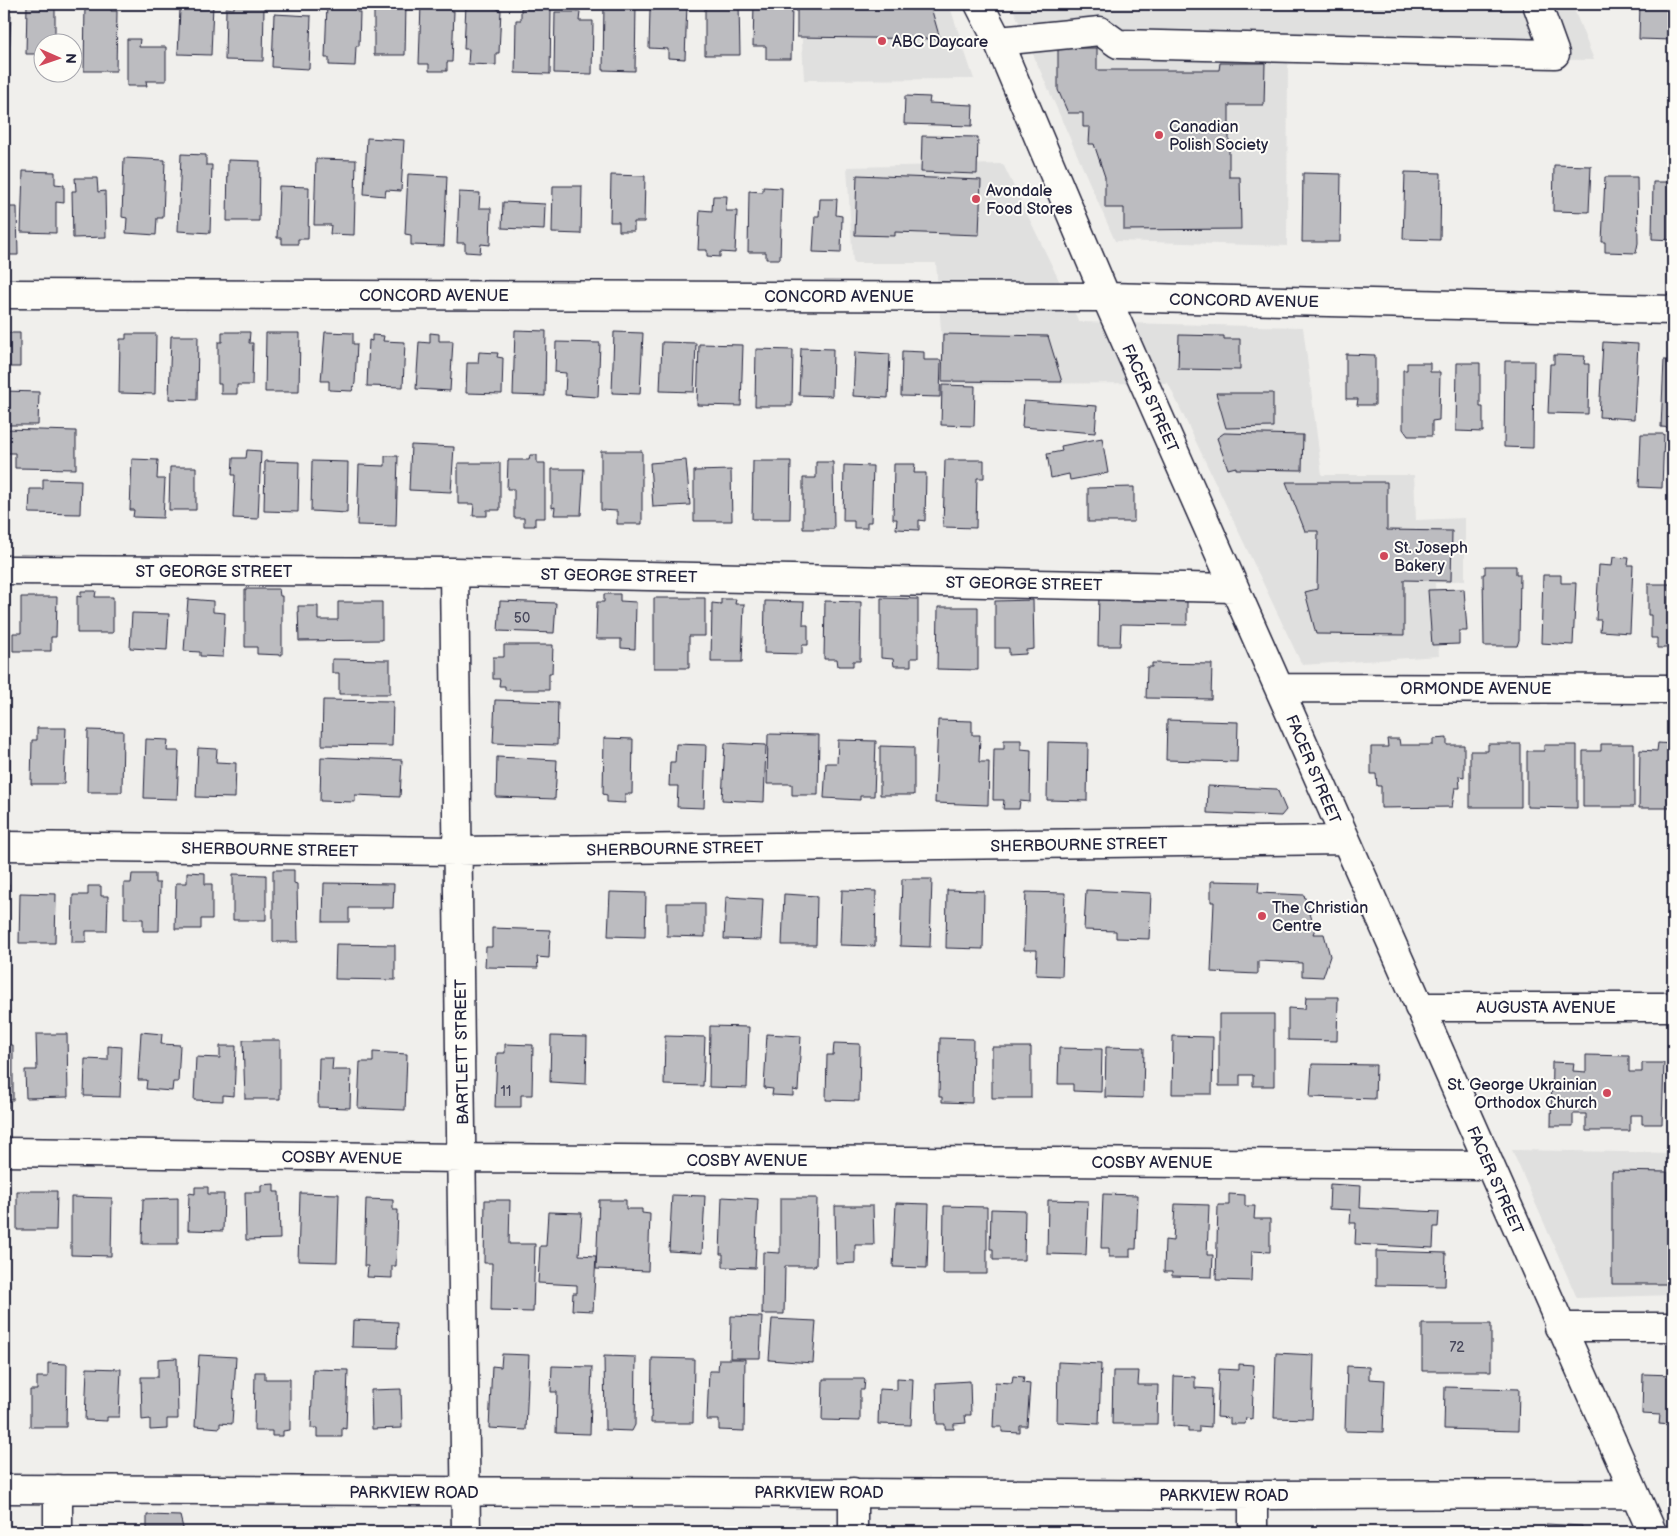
<svg xmlns="http://www.w3.org/2000/svg" width="1677" height="1536" font-family="'Balsamiq Sans',sans-serif">
	<rect width="100%" height="100%" fill="#f0efec"/>
	<filter id="ink" filterUnits="userSpaceOnUse"><feTurbulence type="fractalNoise" baseFrequency=".02" numOctaves="2"/><feDisplacementMap in="SourceGraphic" scale="10" xChannelSelector="R" yChannelSelector="G"/><feConvolveMatrix kernelMatrix="1 2 1 2 8 2 1 2 1" color-interpolation-filters="sRGB"/></filter>
	<g filter="url(#ink)">
		<!-- built -->
		<path fill="#e0e0df" d="M800 4H949L974 79 804 80Z
			M1011 4H1572L1594 60 1288 57 1287 246 1115 241Z
			M1003 164 1079 322 1303 327 1322 475H1414L1416 520 1465 518V580L1435 583 1439 656 1302 665 1168 383 945 384 936 263H853L847 167Z
			M1512 1150 1673 1153V1295L1577 1298Z"/>
		<!-- building -->
		<path fill="#bcbcc0" stroke="#22223b" d="M27 4H55V42H42V54H26Z
			M85 4H112L111 11H117L116 71H84Z
			M190 4H213L211 55 178 54 180 9H190Z
			M234 4 264 7 263 61 225 60 226 8 234 9Z
			M327 4H357V12H360L359 46H356L355 66 329 65V58H325Z
			M374 4H406L405 55H374Z
			M421 4H451V11H454L452 62H447V71H429V64H419Z
			M466 4H498V10H501L499 53H496V65L468 64 469 49H464Z
			M604 4H636L635 71 603 70Z
			M654 4H687L685 59 668 58V49L649 48 650 10H654Z
			M705 4H739L740 55H705Z
			M754 4H792L791 59H766V46H753Z
			M797 4H930L940 39 797 37Z
			M1640 4H1673V40L1639 39Z
			M521 8 551 9 550 74 515 73 516 20H521Z
			M555 12H580L579 21H593L592 74 554 73Z
			M274 14 311 16 309 69 272 67Z
			M4 15H11L8 79 4 78Z
			M127 39H140L139 47H166V81H146L147 86H127Z
			M1058 48H1097V70H1219L1220 63H1265L1264 105H1229V177H1240L1241 229 1124 230V208H1105V177L1094 144H1089L1090 127H1083V113H1068L1058 90Z
			M905 96 930 97 929 103 973 105 972 126 904 124Z
			M922 136 978 137 977 174 921 172Z
			M367 138 404 140 401 191 386 190 385 196 364 194Z
			M181 154 206 155V165H212L210 233 178 231Z
			M124 158 165 160 163 218H157L156 235 126 233 127 218 122 217Z
			M316 159 356 160 354 235 330 234 331 225H314Z
			M228 160 260 161 259 221H227Z
			M1554 165 1591 166 1589 212 1553 211Z
			M23 171 55 172V184L64 185V203L56 202V233L21 232Z
			M1405 172 1441 173 1440 240 1403 239Z
			M1303 173 1341 174 1340 242H1302Z
			M408 174 447 176 444 246 411 245V235L405 234Z
			M611 175 645 176 644 222H634V231H619V222H610Z
			M857 175 981 180 979 235 895 232V236L855 235Z
			M1605 177H1637L1638 243 1636 253 1605 252V242H1602Z
			M75 178H97L98 192 105 191 106 237 73 238 72 191H76Z
			M1653 182H1673V240L1652 239Z
			M279 186 309 187 308 239H298V244H282V238H277Z
			M553 186H582L581 234 552 233Z
			M763 187 782 188 780 259H766V252H748L749 191 763 192Z
			M459 192 480 193 479 208H491L490 245 481 244 480 253 465 252V243H457Z
			M713 196H727L726 211H737L735 253 720 252V257L707 256V250H698L700 210 712 211Z
			M820 199H837L836 215 842 216 841 253 813 252 815 216H819Z
			M503 202 545 204 544 230 502 228Z
			M4 207H17L18 255H4Z
			M515 330 546 331 545 396 513 395Z
			M222 332H250L249 343H253L252 385H237V394H221V384H218V342H222Z
			M325 332 353 333V344H357L355 383 352 391 329 390V381H321Z
			M614 332 643 333 640 394 612 393Z
			M4 333H20V367H4Z
			M266 333H300L299 392H265Z
			M430 333 439 334V341H453L450 391 416 389 419 342 430 343Z
			M126 334H156L155 394 119 393 120 339H126Z
			M943 334 1048 336 1062 382 942 381Z
			M372 335 384 336 383 341 405 342 403 387 367 386 369 340 372 341Z
			M1179 335 1224 336V339H1240V370L1178 369Z
			M171 336H198L197 400 169 399Z
			M556 342 600 343 598 397 565 395 566 373 555 372Z
			M662 342 696 343 694 392 660 391Z
			M1603 342 1638 344 1634 419 1599 417Z
			M699 344 743 345 741 406 697 405Z
			M801 348 833 349 832 396 799 395Z
			M756 349 793 350 792 406H755Z
			M902 351 924 352V360H941L940 397 901 396Z
			M479 352 498 353 497 357 503 358 502 394 466 393 467 363H478Z
			M855 352 890 354 888 398 853 396Z
			M1346 354 1375 355V405H1357L1358 399H1346Z
			M1554 355 1585 356 1584 364H1589L1588 414 1548 413 1550 364H1554Z
			M1669 356H1673V428L1661 427 1664 360H1669Z
			M1505 361H1534L1533 448 1504 447Z
			M1407 363H1430V372H1440L1439 420 1432 421V436H1408L1403 429V370H1407Z
			M1457 363H1480V407H1483V432L1456 431Z
			M942 385 975 386 974 426 941 425Z
			M4 391 39 392 38 425H4Z
			M1216 393H1273V427L1226 428Z
			M1024 401 1097 406 1095 433 1022 427Z
			M4 429 76 431V469L15 468V453H4Z
			M1224 433 1303 435 1302 470 1236 469V467L1228 469 1217 438Z
			M1641 434H1664L1662 488 1639 487Z
			M1102 438 1108 473 1070 480 1069 474 1051 478 1047 454 1062 451 1061 446Z
			M411 445 454 447 451 492 409 490Z
			M247 450 261 451 258 519 233 518 235 475H232L233 458H246Z
			M601 451H642V524H617V511L601 510Z
			M530 455H537V463H545V518H535V526H524V518H514V489H507L508 460H529Z
			M385 456H398L396 526 357 525 359 465 385 466Z
			M132 459 158 460 157 479H165L163 518 133 517 134 510H130Z
			M686 460 690 505 653 507 650 463Z
			M945 460H984V478H977L976 528 943 527Z
			M265 461 299 462 298 512 264 511Z
			M312 461 348 462 347 513 311 511Z
			M753 461H791L790 519H752Z
			M816 462H833L834 529H803V478H816Z
			M458 463H500V510H487V516H473L474 504H458Z
			M894 464H915L914 473H926L925 521 919 520V530L896 529 897 519H893Z
			M844 465 873 466 871 522H867V528H854V521H843Z
			M170 467H196V510H169Z
			M552 469H584L581 515H554L555 507 552 508Z
			M731 470 732 521H694V471Z
			M43 479 81 480 80 514 29 513 30 489H43Z
			M1286 482H1387V530L1452 531 1451 581 1404 580V635L1316 634 1305 592 1317 589 1318 531H1305Z
			M1134 487V522H1088V488Z
			M1613 557 1629 558 1628 565H1633L1630 633 1600 631 1601 620H1596L1599 565 1612 566Z
			M1485 566H1516V574H1520L1519 640 1517 646H1484L1483 574H1485Z
			M1543 575H1561V583H1576L1573 645 1541 643Z
			M1648 584H1673V648H1657V638H1651V615H1648Z
			M245 589H279L280 596H282V655L257 654V647H245Z
			M1464 589 1467 631H1459V644L1432 645 1428 590Z
			M1099 590 1187 592V625L1121 624 1120 646H1098Z
			M81 591H96L95 597H113V633H77V596L81 597Z
			M604 594H620V601L636 602 635 649 621 648V639H596L597 602H604Z
			M4 596H8V663H4Z
			M21 597H57L56 637H51V651H13V633H21Z
			M654 598H705V636H689V668H654Z
			M881 598 918 599V658H911V666H894L893 659 881 658Z
			M188 599 213 601V612L225 613 223 657 200 656V652L184 651Z
			M721 599H736L735 604H744L742 662H711L712 603 721 604Z
			M1033 600 1034 649 1026 650V654L1009 655V648H995V601Z
			M500 601 556 603 554 633 498 631Z
			M765 601 804 602 803 625H808V645H802V654L764 653Z
			M825 601 861 602 860 661H853V666H838L837 659H824Z
			M338 602H382V640L299 641 298 606H318V620H338Z
			M938 607H978V670L937 669Z
			M132 613 169 614 167 650 130 648Z
			M504 645H553L552 673H549V690H505V686H499L500 679H493V657H504Z
			M332 659 390 660V694H339V673H332Z
			M1152 663 1212 664 1211 699 1146 698 1147 667H1152Z
			M323 700 393 701 392 746 322 745Z
			M495 700 558 702 557 745 493 743Z
			M938 720 972 721V735H980L979 762H989L988 805 935 803Z
			M1167 720 1238 722 1237 762 1166 760Z
			M37 728H66L64 784H31L32 740H37Z
			M88 730 123 731 122 792H87Z
			M768 734 819 735 818 795H792V784H767Z
			M604 738 633 739 632 794H625V803L607 802V795L603 794Z
			M1447 738V745H1464V777L1459 776 1460 788H1455L1452 807 1381 808V786H1377L1376 774H1371V747H1388L1387 739H1399L1400 745H1433V739Z
			M146 739 168 740 167 751H179L177 799 144 798Z
			M838 740 876 741 874 796H860V800L824 798 826 763H837Z
			M1004 740H1021V749L1031 750 1030 802 1020 801 1019 809H1003L1004 800H993L994 749H1004Z
			M1048 742 1088 743 1087 801 1047 800Z
			M725 743 766 745 764 802 722 800Z
			M1658 743 1673 744V808H1639L1640 750 1657 751Z
			M676 744 706 745 704 808 677 807 678 786H669L670 762H675Z
			M1488 744H1521V807H1470V751H1488Z
			M1601 744H1634V807H1583V751H1601Z
			M1544 745H1577V808L1527 807V751H1544Z
			M4 746H10V782H4Z
			M880 746 914 747V795H880Z
			M198 748 217 749 216 762 236 763 235 798 196 797Z
			M321 757 402 760 400 797 355 795V802L320 801Z
			M497 757 557 760 555 799 496 797Z
			M1208 786 1277 789 1286 810 1281 816 1207 813Z
			M273 870H294V883L297 884 298 942H273Z
			M187 872 205 873V884H212V919H201V929H175L176 883H187Z
			M4 873V884H9L8 902 4 903Z
			M132 874H155V883H160L159 931H143V919H124V883H131Z
			M233 874 266 875V920H233Z
			M902 879H932L930 947 900 946Z
			M1211 881 1259 882 1258 893 1304 895 1315 929 1313 934H1324L1330 956 1323 977 1302 976V963L1258 961V974L1211 972 1214 902H1211Z
			M324 883 394 884 393 908H349V922H323Z
			M88 886H101V896H108L107 931H86V942H72L73 895H88Z
			M842 890 876 891 875 946 840 945Z
			M947 890 984 891 983 949 946 948Z
			M1086 890 1151 893 1149 939 1116 938V931L1084 930Z
			M610 892 646 893 645 937 608 936Z
			M1026 892 1065 893 1062 976 1036 975 1037 950H1024Z
			M20 893 56 894 55 943H19Z
			M784 894 817 896 816 945H782Z
			M726 897 763 899 761 940 724 939Z
			M667 903H705V937L667 936Z
			M492 928 550 930 549 958 537 957 538 968 485 967 486 947H492Z
			M336 944 395 945V980L335 979Z
			M1306 997H1338L1337 1041 1288 1040V1008L1305 1009Z
			M1219 1014H1274V1086H1253V1075H1240V1086H1219Z
			M710 1026 749 1027 747 1088 709 1087Z
			M141 1032 162 1034 161 1044 180 1045 178 1082H173L172 1091 146 1089 147 1080H138Z
			M36 1034H67L68 1097 26 1098 25 1070H37Z
			M767 1034 801 1036 798 1091 793 1090V1096L772 1095 773 1089 764 1088Z
			M551 1036 587 1037 586 1084 550 1082Z
			M665 1036 705 1037 703 1086 664 1085Z
			M1173 1036 1213 1037 1212 1094H1172Z
			M940 1038 973 1039 972 1103 942 1102V1097H939Z
			M243 1040H280V1099H245Z
			M834 1043 860 1044 859 1101 826 1100 827 1055H833Z
			M505 1044 533 1045 532 1095H521V1107H495L497 1053H505Z
			M4 1045H13V1100H8V1108H4Z
			M108 1046 122 1047 120 1097 84 1096 85 1059 108 1060Z
			M220 1046H236L234 1096 223 1095V1101L194 1100 196 1057 220 1058Z
			M992 1047H1031V1098H992Z
			M1106 1047 1144 1048 1143 1098 1105 1097Z
			M1059 1048 1102 1049 1101 1092 1073 1091V1084H1058Z
			M373 1052 407 1054 405 1110 358 1108 360 1062H373Z
			M1586 1055 1629 1056V1072H1642V1063H1664L1662 1124H1642V1115H1630V1131H1586V1114H1573V1126H1551L1552 1062 1574 1063 1573 1071 1586 1072Z
			M319 1058H333L332 1070H351L350 1108 318 1107Z
			M1312 1064 1376 1065 1375 1099 1310 1097Z
			M1612 1171 1667 1172V1216H1673V1284H1612Z
			M274 1184V1192H279L280 1239 246 1240 245 1192H261V1185Z
			M1330 1184 1361 1186 1360 1208 1439 1212 1438 1227H1434L1433 1248 1355 1244 1356 1223H1350L1351 1210 1329 1209Z
			M195 1187H208V1194H224L223 1231 188 1230 189 1193 195 1194Z
			M17 1191H57L56 1230H17Z
			M300 1193 339 1194 337 1262 298 1261Z
			M1103 1194 1138 1195 1136 1249H1130V1257H1109V1248H1101Z
			M1229 1194 1245 1195V1206H1255L1254 1219H1270V1252L1252 1251 1251 1281 1216 1280 1218 1205H1229Z
			M672 1195 705 1196 702 1253 669 1251Z
			M71 1197 112 1198 111 1256 71 1255Z
			M722 1197 758 1199 755 1268 723 1267V1254H720Z
			M178 1198V1244H142L143 1199Z
			M780 1198H817L816 1266H785L784 1314H762L763 1252 780 1253Z
			M366 1199 393 1200V1210H398L396 1266H392V1278L367 1277 368 1266H364Z
			M485 1200H510L509 1244H535L533 1312 491 1311 492 1263H484Z
			M599 1200H626V1209H642V1213L650 1214 648 1271 596 1269Z
			M1048 1200 1088 1201 1086 1255 1047 1254Z
			M896 1203 929 1204 927 1268 893 1267Z
			M1175 1204 1209 1205 1207 1255H1213L1212 1277 1172 1276V1272H1164L1165 1240 1173 1241Z
			M835 1206H873L874 1245H855V1263L836 1264Z
			M944 1206 987 1207V1274H943Z
			M991 1209 1025 1210 1024 1260H993V1249H990Z
			M548 1212 582 1213 579 1255 596 1256 593 1311 572 1310 573 1293H577V1285L538 1283 540 1246H546Z
			M1376 1251 1446 1253 1445 1286 1376 1285Z
			M731 1316 762 1317 760 1358H730Z
			M772 1319 816 1321 813 1363 769 1360Z
			M353 1320 398 1322 397 1348 352 1347Z
			M1422 1324H1491V1371H1422Z
			M1276 1353 1314 1355 1312 1419 1274 1418Z
			M502 1354 529 1355 526 1430 489 1428 492 1366 501 1367Z
			M199 1355 236 1357 232 1424 220 1423V1428L195 1426Z
			M604 1356 636 1357 635 1425 632 1431 605 1430Z
			M177 1358 178 1419H167V1429L150 1430V1419L142 1420 141 1377H158V1359Z
			M652 1358 694 1359 693 1423H651Z
			M719 1359H745L744 1431 719 1430V1420H707L709 1371H718Z
			M1058 1362 1101 1364 1099 1424 1057 1422Z
			M48 1363 67 1364 66 1427H30V1390H37V1377H48Z
			M1239 1364 1254 1365 1252 1419 1246 1418 1245 1424H1230V1418L1217 1417 1219 1369 1239 1370Z
			M552 1366 592 1367 590 1434 556 1433 557 1392H551Z
			M1347 1366 1369 1367V1379L1385 1380 1383 1432 1345 1431Z
			M4 1368H9L8 1437H4Z
			M87 1368 121 1369 119 1417H107V1421L85 1420Z
			M313 1369 348 1370 346 1429 342 1428V1437H317V1428H311Z
			M1113 1371H1139L1138 1385H1158L1157 1424H1112Z
			M255 1372H265V1379H290V1430L283 1431V1436H272V1431H254Z
			M1643 1374 1673 1375V1442H1669L1670 1425 1659 1424 1660 1415 1642 1414Z
			M1013 1376 1024 1377 1023 1383 1030 1384 1027 1426H1020V1433L1002 1432V1427H993L995 1382 1012 1383Z
			M1174 1376 1195 1377V1388L1212 1389 1211 1427 1199 1426V1432H1188V1427L1173 1426Z
			M897 1378 913 1379 911 1425 878 1424 879 1389 897 1390Z
			M823 1379H865L864 1390H860V1421L822 1420Z
			M970 1381 971 1415H965L966 1423 954 1424V1429H945V1424H937L936 1383Z
			M1445 1387 1519 1389 1518 1431 1444 1429Z
			M401 1389 402 1428 372 1429 371 1390Z
			M147 1515 180 1516 184 1532H147Z
			M1546 1524 1582 1526V1532H1546Z"/>
		<g fill="none" stroke-linecap="round" stroke-linejoin="round">
			<!-- minor casing -->
			<g stroke="#22223b" stroke-width="31">
				<path id="minor" d="M979 4 998 41 1106 297 1652 1532
					M998 41 1100 31 1118 44 1555 54 1537 4
					M4 294 1106 297 1673 310
					M4 570 454 572 1234 588
					M454 572 466 1532
					M1279 688 1673 689
					M4 846 456 851 1345 840
					M1419 1007H1673
					M4 1152 463 1158 1490 1165
					M1559 1327H1673
					M4 1489 1253 1495 1634 1494
					M1253 1495V1532
					M58 1532V1489
					M853 1532V1492"/>
			</g>
			<!-- minor -->
			<use href="#minor" stroke="#fdfcf7" stroke-width="28"/>
		</g>
	</g>
	<!-- markers -->
	<g fill="#d1495b" stroke="#fdfcf7" stroke-width="2">
		<circle cx="882" cy="41" r="5"/>
		<circle cx="1159" cy="135" r="5"/>
		<circle cx="976" cy="199" r="5"/>
		<circle cx="1384" cy="556" r="5"/>
		<circle cx="1262" cy="916" r="5"/>
		<circle cx="1607" cy="1093" r="5"/>
	</g>
	<g text-anchor="middle" stroke-width="4" stroke-linejoin="round" paint-order="stroke">
		<!-- number labels -->
		<g font-size="14" fill="#48485c">
			<text x="522" y="623">50</text>
			<text x="506" y="1096">11</text>
			<text x="1457" y="1352">72</text>
		</g>
		<!-- poi labels -->
		<g font-size="16" fill="#22223b" stroke="#fdfcf7" text-anchor="start">
			<text x="892" y="47">ABC Daycare</text>
			<text x="1169" y="132">Canadian<tspan x="1169" dy="18">Polish Society</tspan></text>
			<text x="986" y="196">Avondale<tspan x="986" dy="18">Food Stores</tspan></text>
			<text x="1394" y="553">St. Joseph<tspan x="1394" dy="18">Bakery</tspan></text>
			<text x="1272" y="913">The Christian<tspan x="1272" dy="18">Centre</tspan></text>
			<text x="1597" y="1090" text-anchor="end">St. George Ukrainian<tspan x="1597" dy="18">Orthodox Church</tspan></text>
		</g>
		<!-- street labels -->
		<g font-size="16" fill="#22223b" stroke="#fdfcf7">
			<text x="434" y="301">CONCORD AVENUE</text>
			<text x="839" y="302">CONCORD AVENUE</text>
			<text transform="translate(1244 300) rotate(1)" y="6">CONCORD AVENUE</text>
			<text transform="translate(1151 398) rotate(66)" y="6">FACER STREET</text>
			<text x="214" y="577">ST GEORGE STREET</text>
			<text transform="translate(619 575) rotate(1)" y="6">ST GEORGE STREET</text>
			<text transform="translate(1024 583) rotate(1)" y="6">ST GEORGE STREET</text>
			<text x="1476" y="694">ORMONDE AVENUE</text>
			<text transform="translate(1314 769) rotate(67)" y="6">FACER STREET</text>
			<text transform="translate(1079 844) rotate(-1)" y="6">SHERBOURNE STREET</text>
			<text transform="translate(675 848) rotate(-1)" y="6">SHERBOURNE STREET</text>
			<text transform="translate(270 849) rotate(1)" y="6">SHERBOURNE STREET</text>
			<text x="1546" y="1013">AUGUSTA AVENUE</text>
			<text transform="translate(461 1052) rotate(-91)" y="6">BARTLETT STREET</text>
			<text transform="translate(342 1157) rotate(1)" y="6">COSBY AVENUE</text>
			<text x="747" y="1166">COSBY AVENUE</text>
			<text x="1152" y="1168">COSBY AVENUE</text>
			<text transform="translate(1496 1180) rotate(66)" y="6">FACER STREET</text>
			<text x="414" y="1498">PARKVIEW ROAD</text>
			<text x="819" y="1498">PARKVIEW ROAD</text>
			<text x="1224" y="1501">PARKVIEW ROAD</text>
		</g>
	</g>
	<!-- margin -->
	<rect width="1677" height="1536" fill="none" stroke="#fdfcf7" stroke-width="20"/>
	<rect x="10" y="10" width="1657" height="1516" fill="none" stroke="#22223b" stroke-width="2" filter="url(#ink)"/>
	<!-- north arrow -->
	<g transform="translate(58 58) rotate(92)"><circle r="24" fill="#fdfcf7" stroke="#a5a5ac"/>
	<path d="M0-4L9 19L0 12L-9 19Z" fill="#d1495b"/>
	<text y="-8" font-size="14" font-weight="bold" text-anchor="middle" fill="#22223b">N</text>
	</g>
</svg>
